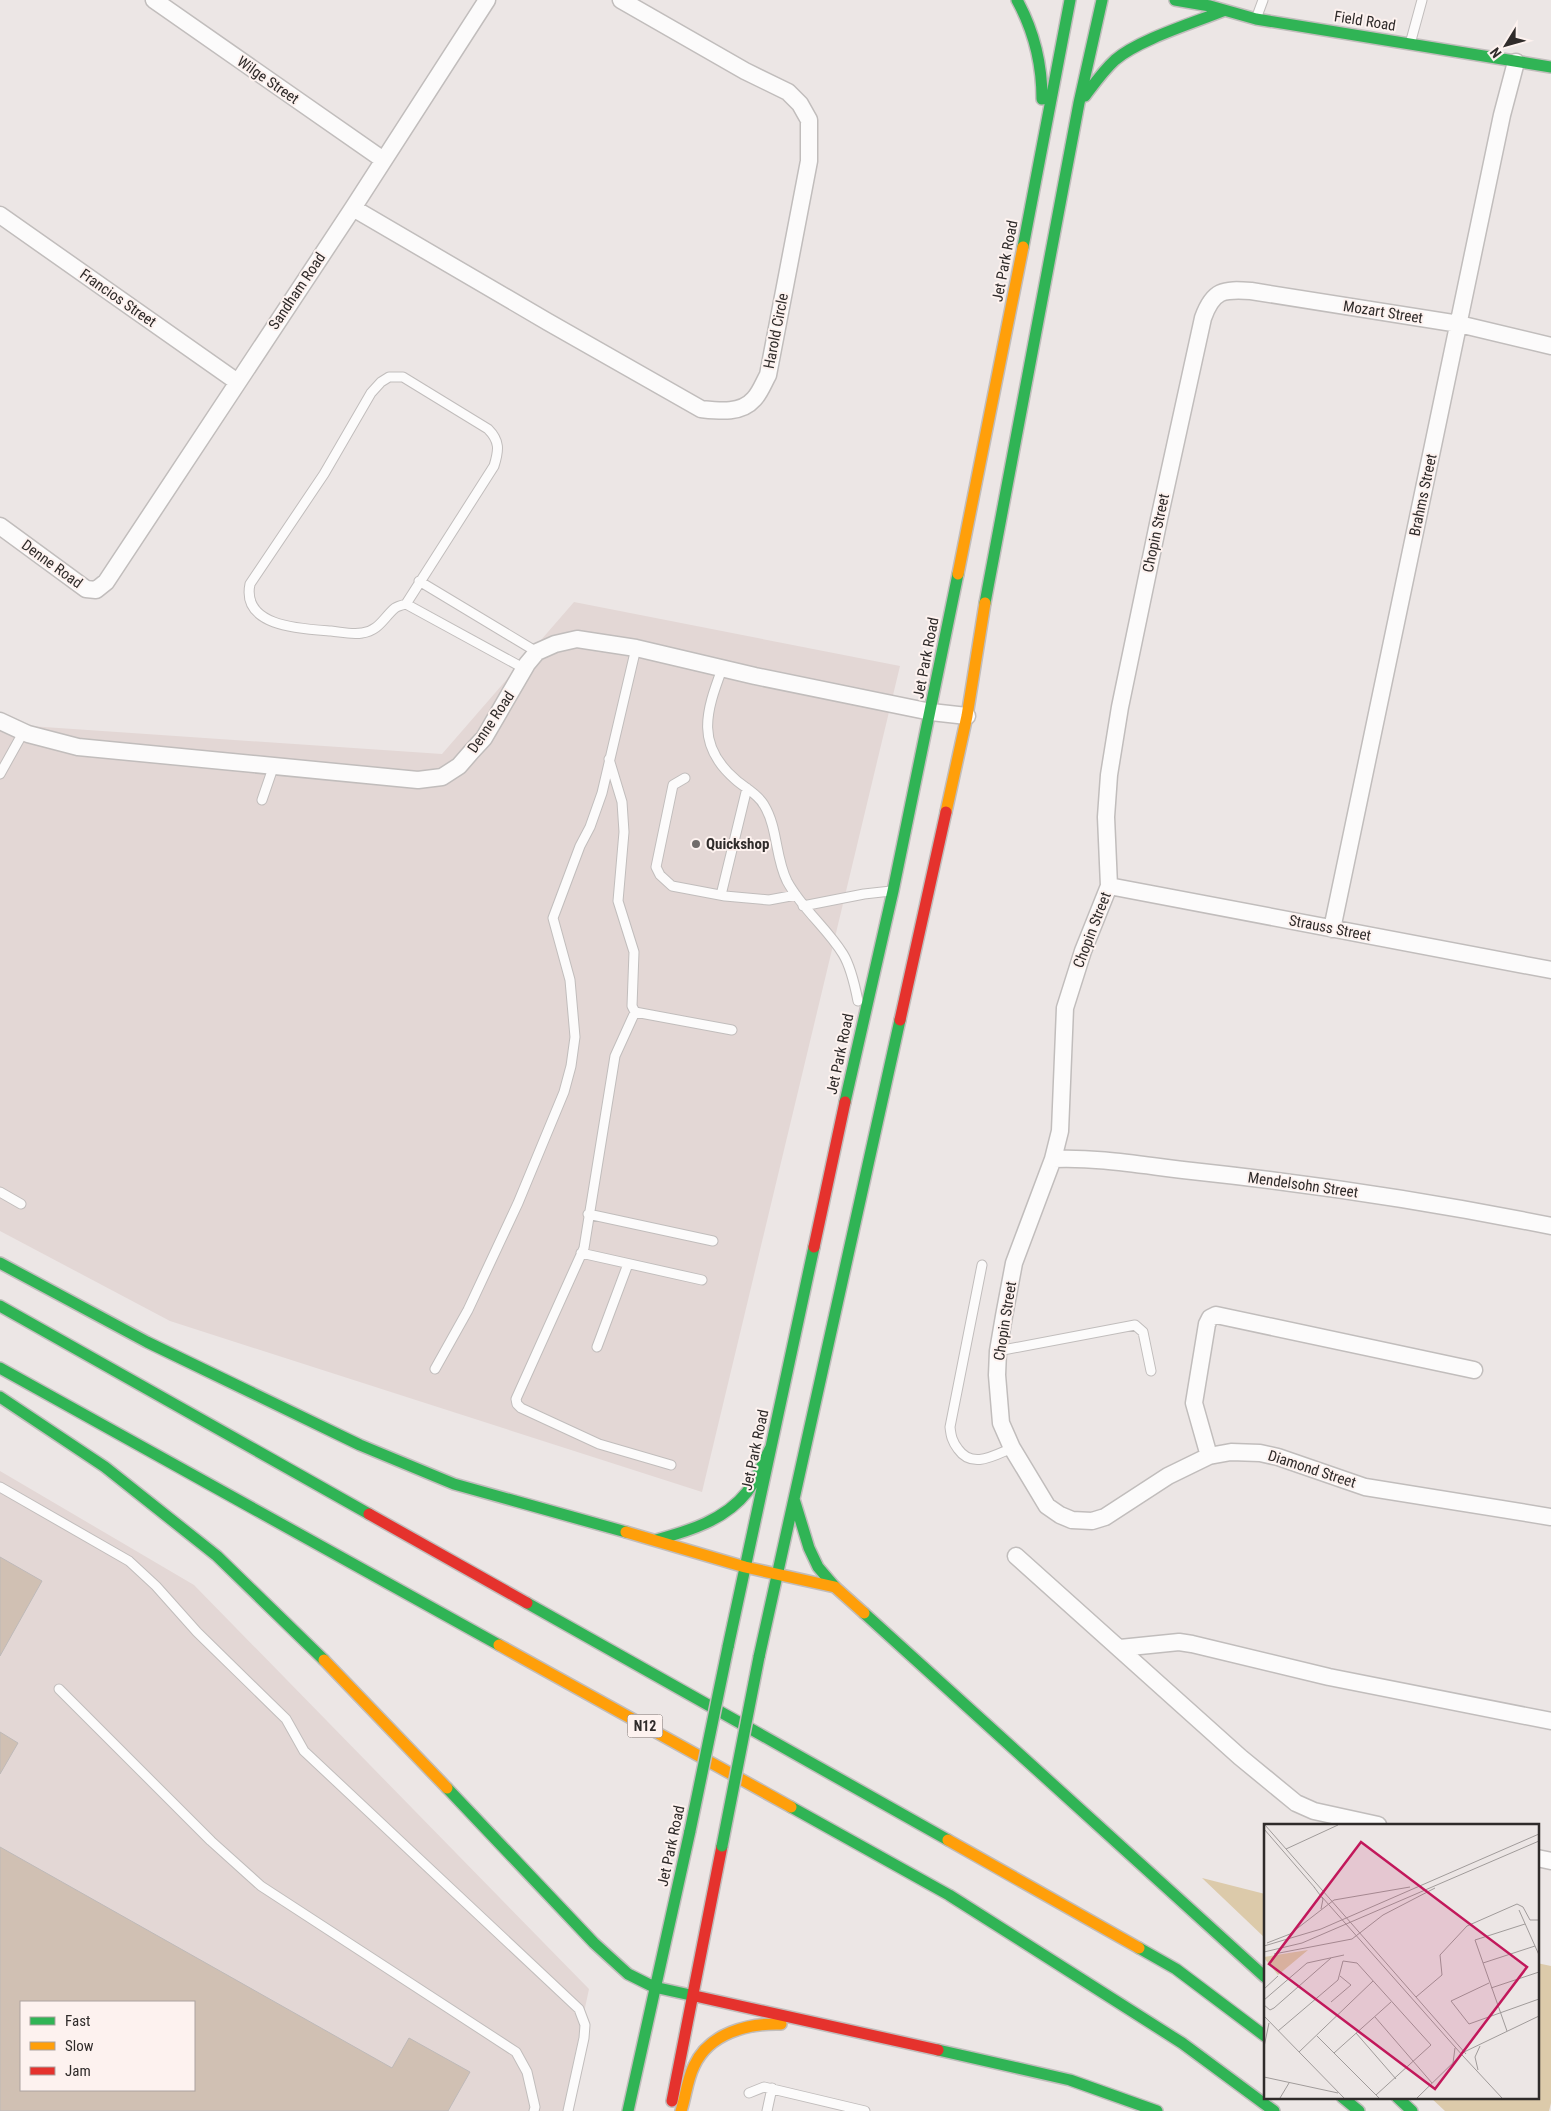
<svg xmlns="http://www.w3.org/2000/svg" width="1551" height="2111" font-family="'Roboto Condensed',sans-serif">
	<rect width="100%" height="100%" fill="#ece6e5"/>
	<!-- built -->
	<path fill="#e3d7d5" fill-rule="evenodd" d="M574 602 900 666 702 1492 170 1321 0 1231V724L442 754Z
		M0 1471 194 1585 589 1989 563 2111H0ZM21 2002H194V2090H21Z"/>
	<!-- green -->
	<path fill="#dccaaa" d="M1202 1878 1265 1894V1938Z
		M1537 1963 1551 1966V2103L1549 2111H1445L1430 2097H1537Z"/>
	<!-- building -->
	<path fill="#d0c0b3" stroke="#beb9b8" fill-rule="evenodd" d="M0 1557 42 1581 0 1656Z
		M0 1732 18 1743 0 1774Z
		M0 1847 392 2068 409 2038 470 2072 448 2111H0ZM21 2002H194V2090H21Z"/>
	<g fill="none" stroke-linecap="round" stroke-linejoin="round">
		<!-- lane casing -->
		<g stroke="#c1bdbc" stroke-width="11">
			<path id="lane" d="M1256 19 1263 0
				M1410 44 1422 0
				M389 377H403L488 429C500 441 499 450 494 466L406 604C402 605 398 606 395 608 384 617 379 631 362 633 352 635 341 632 331 631 302 629 241 627 250 584L324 474 371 393 381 382Z
				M419 581 537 652
				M406 604 525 669
				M722 669C706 712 695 745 736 780 745 788 758 794 764 805 778 828 775 857 787 881 802 909 827 928 843 954 851 967 855 986 858 1001
				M609 759 622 802 624 832 618 901 634 952 632 1006 635 1012 732 1030
				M0 774 24 731
				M685 778 673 785 656 867 660 875 672 886 725 896 769 900 796 895
				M262 800 274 765
				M721 895 747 788
				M803 906 864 894 891 891
				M635 1012 615 1056 584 1248 516 1399 517 1404 521 1408 599 1444 671 1465
				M0 1192 21 1204
				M588 1214 713 1241
				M581 1253 702 1280
				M982 1265 950 1427C951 1436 952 1441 958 1449 972 1469 993 1456 1012 1448
				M597 1347 628 1264
				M998 1351 1135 1325 1143 1332 1151 1371
				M435 1369 468 1310 518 1203 564 1092 571 1066 575 1037 570 980 553 918 580 846 590 827 602 793 636 648
				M0 1487 129 1561 156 1586 197 1632 286 1719 304 1751 579 2009 585 2025 584 2038 568 2111
				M59 1689 211 1841 261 1886 516 2052 527 2072 535 2107 534 2111
				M749 2093 764 2087 865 2111
				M767 2111 772 2088"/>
		</g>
		<!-- street casing -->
		<g stroke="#c1bdbc" stroke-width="19">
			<path id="street" d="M154 0 382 159
				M353 208 548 322 701 409C719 411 741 414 754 399 760 393 764 382 768 375L809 161V120L800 104 788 92 745 71 621 0
				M0 215 236 381
				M1551 346 1459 324 1251 291C1223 289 1213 290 1203 318L1159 519 1120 707 1109 775 1106 817 1109 886 1083 951 1065 1008 1060 1131 1053 1159 1014 1263 1004 1316 998 1351 997 1375 1001 1423 1012 1448 1047 1506 1060 1515 1072 1520 1092 1521 1105 1517 1168 1476 1209 1456 1231 1452 1260 1453 1278 1457 1365 1487 1551 1517
				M0 526 86 589 96 590 106 582 353 208 487 0
				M0 721 28 734 78 747 418 780 442 777 459 766 472 751 484 738 527 664 537 652 555 644 577 639 636 648 755 676 931 712 967 716
				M1109 886 1551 970
				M1332 929 1502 115 1516 62
				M1053 1159C1100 1157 1146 1166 1192 1171 1313 1184 1433 1202 1551 1226
				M1209 1456 1194 1403 1207 1324 1210 1318 1216 1315 1474 1370
				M1016 1556 1240 1757 1296 1803 1314 1811 1378 1825
				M1120 1648 1179 1642 1192 1644 1329 1677 1551 1721
				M1537 1858 1551 1861"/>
		</g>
		<!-- fast casing -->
		<g stroke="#c1bdbc" stroke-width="14">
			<path id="fast" d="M1017 0C1034 31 1042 64 1042 99
				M1175 0 1210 6 1256 19 1551 67
				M1085 96C1094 84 1103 71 1115 60 1138 40 1193 23 1223 11
				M1023 247 1070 0
				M985 603 1079 103 1102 0
				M845 1102 893 891 958 574
				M0 1263 147 1342 360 1445 454 1484 626 1532
				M0 1306 369 1514
				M0 1368 499 1645
				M0 1397 105 1467 217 1556 324 1660
				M794 1499 809 1548 818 1567 835 1587
				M656 1540C689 1531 725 1520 747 1492 758 1478 763 1462 771 1447
				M527 1603 948 1840
				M864 1613 1265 1977
				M728 1647 814 1247
				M759 1657 900 1020
				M447 1788 594 1943 628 1974 654 1987 695 1996
				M791 1807 949 1895 1182 2043 1274 2111
				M1139 1948 1176 1969 1265 2036
				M938 2050 1070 2080 1157 2111
				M1342 2097 1359 2111
				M1397 2097 1412 2111
				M628 2111 690 1831"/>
		</g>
		<!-- slow casing -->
		<g stroke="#c1bdbc" stroke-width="14">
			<path id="slow" d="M958 574 1023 247
				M946 812 967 716 985 603
				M626 1532 745 1567 835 1587 864 1613
				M499 1645 791 1807
				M324 1660 447 1788
				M948 1840 1139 1948
				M681 2111C686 2096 687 2080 694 2066 709 2033 748 2023 781 2024"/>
		</g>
		<!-- jam casing -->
		<g stroke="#c1bdbc" stroke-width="14">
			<path id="jam" d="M900 1020 946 812
				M814 1247 845 1102
				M369 1514 527 1603
				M695 1996 938 2050
				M672 2101 722 1846"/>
		</g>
		<!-- lane -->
		<use href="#lane" stroke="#fcfbfb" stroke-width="9"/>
		<!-- street -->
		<use href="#street" stroke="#fcfbfb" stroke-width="16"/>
		<!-- fast -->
		<use href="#fast" stroke="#30b455" stroke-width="11"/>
		<!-- slow -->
		<use href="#slow" stroke="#ff9f0a" stroke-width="11"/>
		<!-- jam -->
		<use href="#jam" stroke="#e5322d" stroke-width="11"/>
		<!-- fast-bridge casing -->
		<g stroke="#c1bdbc" stroke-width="14" stroke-linecap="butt">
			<path id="fast-bridge" d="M690 1831 728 1647
				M722 1846 759 1657"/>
		</g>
		<!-- fast-bridge -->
		<use href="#fast-bridge" stroke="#30b455" stroke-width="11"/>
	</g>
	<!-- markers -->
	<circle fill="#716c6b" stroke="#fdf2ef" stroke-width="2" cx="696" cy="844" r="5"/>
	<g text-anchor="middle" stroke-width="4" stroke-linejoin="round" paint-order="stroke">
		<!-- shield labels -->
		<rect fill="#fdf2ef" stroke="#6d6765" stroke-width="1" x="627.5" y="1714.5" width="35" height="23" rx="4"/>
		<g font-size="14" font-weight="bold" fill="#2f2b2a">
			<text x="645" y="1731">N12</text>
		</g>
		<!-- street labels -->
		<g font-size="15" fill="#2f2b2a" stroke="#fdf2ef">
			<text transform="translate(1365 21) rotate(9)" y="5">Field Road</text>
			<text transform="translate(268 80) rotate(35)" y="5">Wilge Street</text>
			<text transform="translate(1005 261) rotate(-79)" y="5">Jet Park Road</text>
			<text transform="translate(297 291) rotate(-56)" y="5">Sandham Road</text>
			<text transform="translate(118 298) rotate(35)" y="5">Francios Street</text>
			<text transform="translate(1383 312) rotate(9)" y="5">Mozart Street</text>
			<text transform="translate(776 331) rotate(-79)" y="5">Harold Circle</text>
			<text transform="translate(1423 495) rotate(-78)" y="5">Brahms Street</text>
			<text transform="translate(1156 533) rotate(-78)" y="5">Chopin Street</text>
			<text transform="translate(52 564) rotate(36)" y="5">Denne Road</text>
			<text transform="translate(926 658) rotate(-79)" y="5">Jet Park Road</text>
			<text transform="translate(491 722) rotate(-56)" y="5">Denne Road</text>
			<text transform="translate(1330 928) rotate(11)" y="5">Strauss Street</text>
			<text transform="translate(1092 930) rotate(-69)" y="5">Chopin Street</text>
			<text transform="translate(840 1054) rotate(-78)" y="5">Jet Park Road</text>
			<text transform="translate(1303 1185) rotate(8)" y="5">Mendelsohn Street</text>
			<text transform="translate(1005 1321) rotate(-81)" y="5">Chopin Street</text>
			<text transform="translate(755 1450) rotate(-78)" y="5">Jet Park Road</text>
			<text transform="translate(1312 1469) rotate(18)" y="5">Diamond Street</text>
			<text transform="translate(671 1846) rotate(-78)" y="5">Jet Park Road</text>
		</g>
		<!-- poi labels -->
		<g font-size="15" font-weight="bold" fill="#2f2b2a" stroke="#fdf2ef" text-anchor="start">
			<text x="706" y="849">Quickshop</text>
		</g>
	</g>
	<!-- overview -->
	<g transform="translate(1264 1824)">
		<rect width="275" height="275" fill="#ece6e5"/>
		<path d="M44 126 14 151 0 134V133Z" fill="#dccaaa"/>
		<path fill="none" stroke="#a09b9a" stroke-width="1" d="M1 1 202 230M0 5 51 64M22 25 74 1M50 63 59 75 57 85M58 73 199 232M255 86 275 131M3 119 26 110 70 76 146 63M0 122 57 105 275 10M0 128 38 119 275 17M10 130 88 115 119 91 171 64M219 139 271 122M225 159 187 177 205 200 275 175M227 164 275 148M0 165 14 152M152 173 178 151 176 131 203 102 253 80 259 83 266 96H275M0 176 43 139 80 131M67 178 87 161 76 152M0 181 6 186 10 184 67 134M0 192 80 274M111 193 168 259M14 207 74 156 79 137 93 139 167 221 112 271M243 207 211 116 261 100M92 209 132 255M53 212 115 274M0 223 5 199M35 228 109 157M70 229 127 178M199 232 238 274M189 239 191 224M214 246 211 233 216 222M0 253 74 269M16 274 25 259M153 274 200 228 275 192"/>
		<path fill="#c2185b" fill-opacity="0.15" stroke="#c2185b" stroke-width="2.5" d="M97 18 263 143 171 265 5 140Z"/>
		<rect width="275" height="275" fill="none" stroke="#2f2b2a" stroke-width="2.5"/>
	</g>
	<!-- legend -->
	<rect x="20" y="2001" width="175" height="90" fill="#fdf2ef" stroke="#aba2a0"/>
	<rect x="30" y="2017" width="25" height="8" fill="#30b455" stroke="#aba2a0"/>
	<text x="65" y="2026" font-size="15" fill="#2f2b2a">Fast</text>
	<rect x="30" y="2042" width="25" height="8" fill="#ff9f0a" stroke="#aba2a0"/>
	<text x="65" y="2051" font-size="15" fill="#2f2b2a">Slow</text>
	<rect x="30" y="2067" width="25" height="8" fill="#e5322d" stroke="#aba2a0"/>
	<text x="65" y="2076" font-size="15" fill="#2f2b2a">Jam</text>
	<!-- north arrow -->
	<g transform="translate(1506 45) rotate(233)" stroke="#fdf2ef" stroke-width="4" paint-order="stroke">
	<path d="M0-4L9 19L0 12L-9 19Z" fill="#2f2b2a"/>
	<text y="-8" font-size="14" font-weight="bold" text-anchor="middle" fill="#2f2b2a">N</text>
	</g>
</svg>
